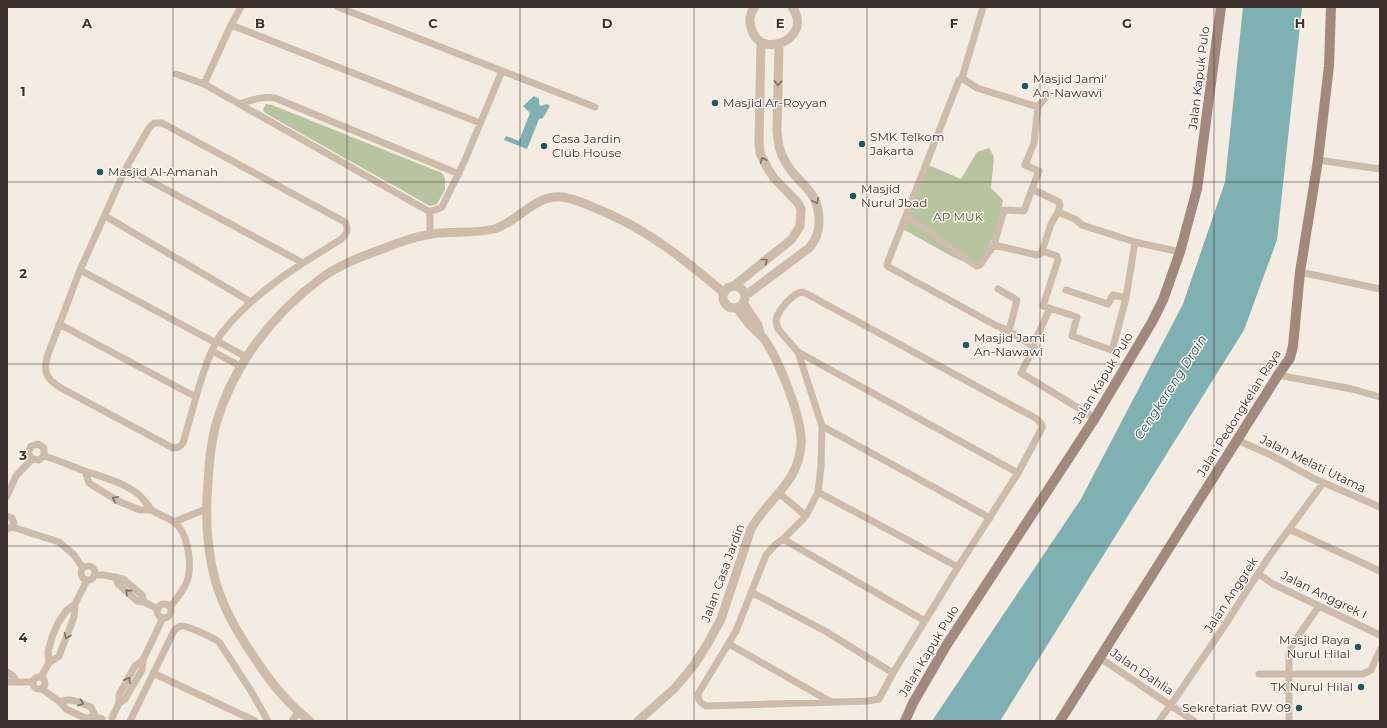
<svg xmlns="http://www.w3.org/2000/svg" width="1387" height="728" font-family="Montserrat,sans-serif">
	<rect width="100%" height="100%" fill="#f4ebe1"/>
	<!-- green -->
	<path fill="#b8c4a0" d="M266 104 272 105 442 173 445 178V190L437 204 430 206 265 113 263 109Z
		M989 148 994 157 991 188 1003 200C999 224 990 246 979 268L953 257 901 228 926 164 961 179 977 152Z"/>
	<!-- water -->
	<path fill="#7fb0b2" d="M1243 7H1302L1277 240 1244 330 1000 721H932L1081 499 1183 304 1225 182Z
		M534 96 539 99V103L540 106 547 104 550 106 543 118 539 119 527 149 504 140 506 136 519 141 530 113 523 106Z"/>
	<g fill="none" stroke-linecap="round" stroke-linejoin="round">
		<!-- minor -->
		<path stroke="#cdbbac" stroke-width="7" d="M338 7 595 107
			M983 7 962 78 959 80 887 264V266L995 325 1009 331
			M231 25 480 123
			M176 74 204 84 430 212V234
			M962 78 977 88 1038 107 1048 94
			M204 84 231 25 241 7
			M239 104C252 100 262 96 275 98L459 174
			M1038 107 1034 143 1025 165 1039 171 1032 189 1059 202 1060 205 1058 212 1075 219 1082 225 1135 242 1180 252
			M154 123H162L345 222C349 230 347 234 340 240 297 266 253 293 221 334 210 350 204 371 198 390 193 408 188 425 183 443 180 447 178 448 173 448L61 388C47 379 43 374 47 357L80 270 126 168 149 128Z
			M1318 160 1380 169
			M126 168 303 263
			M430 212 442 207 465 160 502 71
			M906 215 972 263 977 266 980 265 994 245 1004 210 1024 211 1032 189
			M105 216 251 302
			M994 245 1037 255 1040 254 1042 251 1057 256 1058 260 1043 306 1077 317 1072 336 1111 350 1113 347 1126 298 1135 242
			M1042 251 1051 224 1058 212
			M80 270 216 343
			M1300 272 1380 289
			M998 289 1017 300 1009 331 1034 347 1021 373 1095 418
			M1066 290 1108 304 1113 295 1126 298
			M802 292 807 294 1037 419 1042 425V428L1018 473 958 567 893 673 879 699 868 701 706 706C700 703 698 700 698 694L736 631 766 555 775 545 783 539 806 516 818 492 821 467 822 426 798 352 778 329C777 326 776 323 776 320 778 310 793 293 802 292Z
			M59 324 196 397
			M217 341 246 357
			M1033 346 1050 308
			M212 351 240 366
			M798 352 1018 473
			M1278 375 1352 389 1380 397
			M822 426 990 518
			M1237 440 1271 455 1315 479 1380 507
			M38 444 44 448V456L39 460 32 459 28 453 31 446Z
			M44 456C58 460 71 466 85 471 102 477 123 482 138 494 143 498 147 505 152 510 158 515 167 517 174 522 189 533 193 568 186 584 182 593 175 600 170 607
			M85 471 89 483 92 485 118 501 140 510H152
			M818 492 958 567
			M779 493 806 516
			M7 496 16 476 32 459
			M7 516 12 518 14 523 12 527 7 529
			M174 522 206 509
			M12 527 59 542 74 555 83 568
			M1289 529 1380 571
			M783 539 925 621
			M81 573a7 7 0 1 1 14 0a7 7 0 1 1-14 0Z
			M1259 574 1273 584 1380 635
			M94 575H104L123 579 142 595 144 602
			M116 577 118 584 137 601 144 602 158 609
			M751 592 825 631 893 673
			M157 611a7 7 0 1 1 14 0a7 7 0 1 1-14 0Z
			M729 644 831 702
			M1100 658 1194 721
			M49 663 59 656 74 617 75 604
			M7 672 13 676 17 682
			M153 673 255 721
			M1259 674H1363L1371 670 1380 650
			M41 677 49 663 48 652 52 637 58 623 66 611 75 604 87 580
			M33 683a6 6 0 1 1 12 0a6 6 0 1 1-12 0Z
			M7 682H33
			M42 689 60 702 66 709 85 718 96 717 102 719
			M60 702C71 697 81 703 91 707L96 717
			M119 703 125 699 142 670 143 660 163 618
			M112 718 119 703V695L135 666 143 660
			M130 721 174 631C176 628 178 626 182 626 188 626 214 638 219 642L251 691 268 721
			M292 721 298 712
			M1159 721 1175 699 1223 628 1268 558 1323 483
			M1289 721V653L1292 645 1319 606"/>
		<!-- tertiary -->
		<path stroke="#cdbbac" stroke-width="9" d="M755 7C750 13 749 20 751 27 758 62 815 39 792 7
			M735 285 792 239 800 226 801 209 798 203 774 178 768 169 760 153 759 142 761 42
			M723 297a11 11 0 1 1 22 0a11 11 0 1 1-22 0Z
			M745 296 809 248C816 240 819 233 819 223 820 190 800 187 786 163 779 152 778 142 777 130L779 44
			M743 303 758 325 760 333
			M310 721C289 705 271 683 256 660 240 637 224 610 216 583 207 551 205 516 208 483 209 462 211 441 217 421 234 364 273 314 320 279 340 264 363 256 385 248 400 242 416 236 432 234 452 231 474 234 494 229 518 222 536 193 563 197 574 199 584 203 595 208 644 227 683 258 723 292
			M638 721 675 688 694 665 708 643 721 619 751 529C762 509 780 495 792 475 798 464 802 450 801 437 799 411 779 361 765 340 761 334 756 332 752 327 746 321 742 314 737 308"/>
		<!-- secondary -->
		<path stroke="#a18a7d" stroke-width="10" d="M905 721 913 703 946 646 1095 418 1152 322 1163 300 1180 252 1197 189 1221 7
			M1060 721 1278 375 1290 358 1293 346 1300 272 1318 160 1329 66 1331 7"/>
	</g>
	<!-- one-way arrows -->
	<defs><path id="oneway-chevron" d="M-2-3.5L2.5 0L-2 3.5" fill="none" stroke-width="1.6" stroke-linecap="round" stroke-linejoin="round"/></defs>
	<g stroke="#7d6f65">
		<use href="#oneway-chevron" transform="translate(778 83) rotate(92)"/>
		<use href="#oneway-chevron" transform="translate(763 160) rotate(-114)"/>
		<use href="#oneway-chevron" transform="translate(816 201) rotate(65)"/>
		<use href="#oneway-chevron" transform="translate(765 261) rotate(-39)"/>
		<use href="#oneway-chevron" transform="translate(115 499) rotate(-152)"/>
		<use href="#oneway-chevron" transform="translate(128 592) rotate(-138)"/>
		<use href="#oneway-chevron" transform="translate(67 636) rotate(112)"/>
		<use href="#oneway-chevron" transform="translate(128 680) rotate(-61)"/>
		<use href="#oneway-chevron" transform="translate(81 703) rotate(20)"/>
	</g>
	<!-- grid -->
	<path fill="none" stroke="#3b302b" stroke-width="1" stroke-opacity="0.55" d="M173 7V721M347 7V721M520 7V721M694 7V721M867 7V721M1040 7V721M1214 7V721M7 182H1380M7 364H1380M7 546H1380"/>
	<!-- markers -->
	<g fill="#1f5a5e" stroke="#fbf5ee" stroke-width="1.5">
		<circle cx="1025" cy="86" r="4"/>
		<circle cx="715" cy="103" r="4"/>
		<circle cx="862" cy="144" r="4"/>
		<circle cx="544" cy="146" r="4"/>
		<circle cx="100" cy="172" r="4"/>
		<circle cx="853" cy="196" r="4"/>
		<circle cx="966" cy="345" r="4"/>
		<circle cx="1358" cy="647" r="4"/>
		<circle cx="1361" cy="687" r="4"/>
		<circle cx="1299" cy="708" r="4"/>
	</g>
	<g text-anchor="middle" stroke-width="3" stroke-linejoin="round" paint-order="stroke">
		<!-- street labels -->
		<g font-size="12" fill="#3b302b" stroke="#fbf5ee">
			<text transform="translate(1199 78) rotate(-83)" y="4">Jalan Kapuk Pulo</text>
			<text transform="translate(1103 378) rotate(-59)" y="4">Jalan Kapuk Pulo</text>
			<text transform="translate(1239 413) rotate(-58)" y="4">Jalan Pedongkelan Raya</text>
			<text transform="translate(1313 464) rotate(26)" y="4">Jalan Melati Utama</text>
			<text transform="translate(723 573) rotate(-70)" y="4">Jalan Casa Jardin</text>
			<text transform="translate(1231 595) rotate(-57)" y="4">Jalan Anggrek</text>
			<text transform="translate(1324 595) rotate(26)" y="4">Jalan Anggrek I</text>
			<text transform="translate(929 651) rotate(-59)" y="4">Jalan Kapuk Pulo</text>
			<text transform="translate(1142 672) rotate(34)" y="4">Jalan Dahlia</text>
		</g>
		<!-- poi labels -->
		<g font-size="12" fill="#3b302b" stroke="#fbf5ee" text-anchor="start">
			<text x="1033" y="83">Masjid Jami'<tspan x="1033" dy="14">An-Nawawi</tspan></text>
			<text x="723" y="107">Masjid Ar-Royyan</text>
			<text x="870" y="141">SMK Telkom<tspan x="870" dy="14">Jakarta</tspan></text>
			<text x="552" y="143">Casa Jardin<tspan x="552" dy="14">Club House</tspan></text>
			<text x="108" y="176">Masjid Al-Amanah</text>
			<text x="861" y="193">Masjid<tspan x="861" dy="14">Nurul Jbad</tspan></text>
			<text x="974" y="342">Masjid Jami<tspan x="974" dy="14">An-Nawawi</tspan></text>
			<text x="1350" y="644" text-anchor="end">Masjid Raya<tspan x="1350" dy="14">Nurul Hilal</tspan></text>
			<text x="1353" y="691" text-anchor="end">TK Nurul Hilal</text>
			<text x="1291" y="712" text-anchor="end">Sekretariat RW 09</text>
		</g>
		<!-- park labels -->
		<g font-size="12" fill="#4a5a2e" stroke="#fbf5ee">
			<text x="958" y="221">AP MUK</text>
		</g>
		<!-- water labels -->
		<g font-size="13" font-style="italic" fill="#1f5a5e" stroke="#fbf5ee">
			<text transform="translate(1170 387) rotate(-57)" y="5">Cengkareng Drain</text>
		</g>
	</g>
	<g font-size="13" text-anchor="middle" font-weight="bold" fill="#3b302b" stroke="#fbf5ee" stroke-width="3" stroke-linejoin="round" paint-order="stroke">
		<text x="87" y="28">A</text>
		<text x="260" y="28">B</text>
		<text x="433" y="28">C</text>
		<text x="607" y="28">D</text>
		<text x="780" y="28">E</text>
		<text x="954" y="28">F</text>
		<text x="1127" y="28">G</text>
		<text x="1300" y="28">H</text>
		<text x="23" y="96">1</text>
		<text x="23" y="278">2</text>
		<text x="23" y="460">3</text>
		<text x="23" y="642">4</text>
	</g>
	<!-- border -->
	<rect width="1387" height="728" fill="none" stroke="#3b302b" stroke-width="16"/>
</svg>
